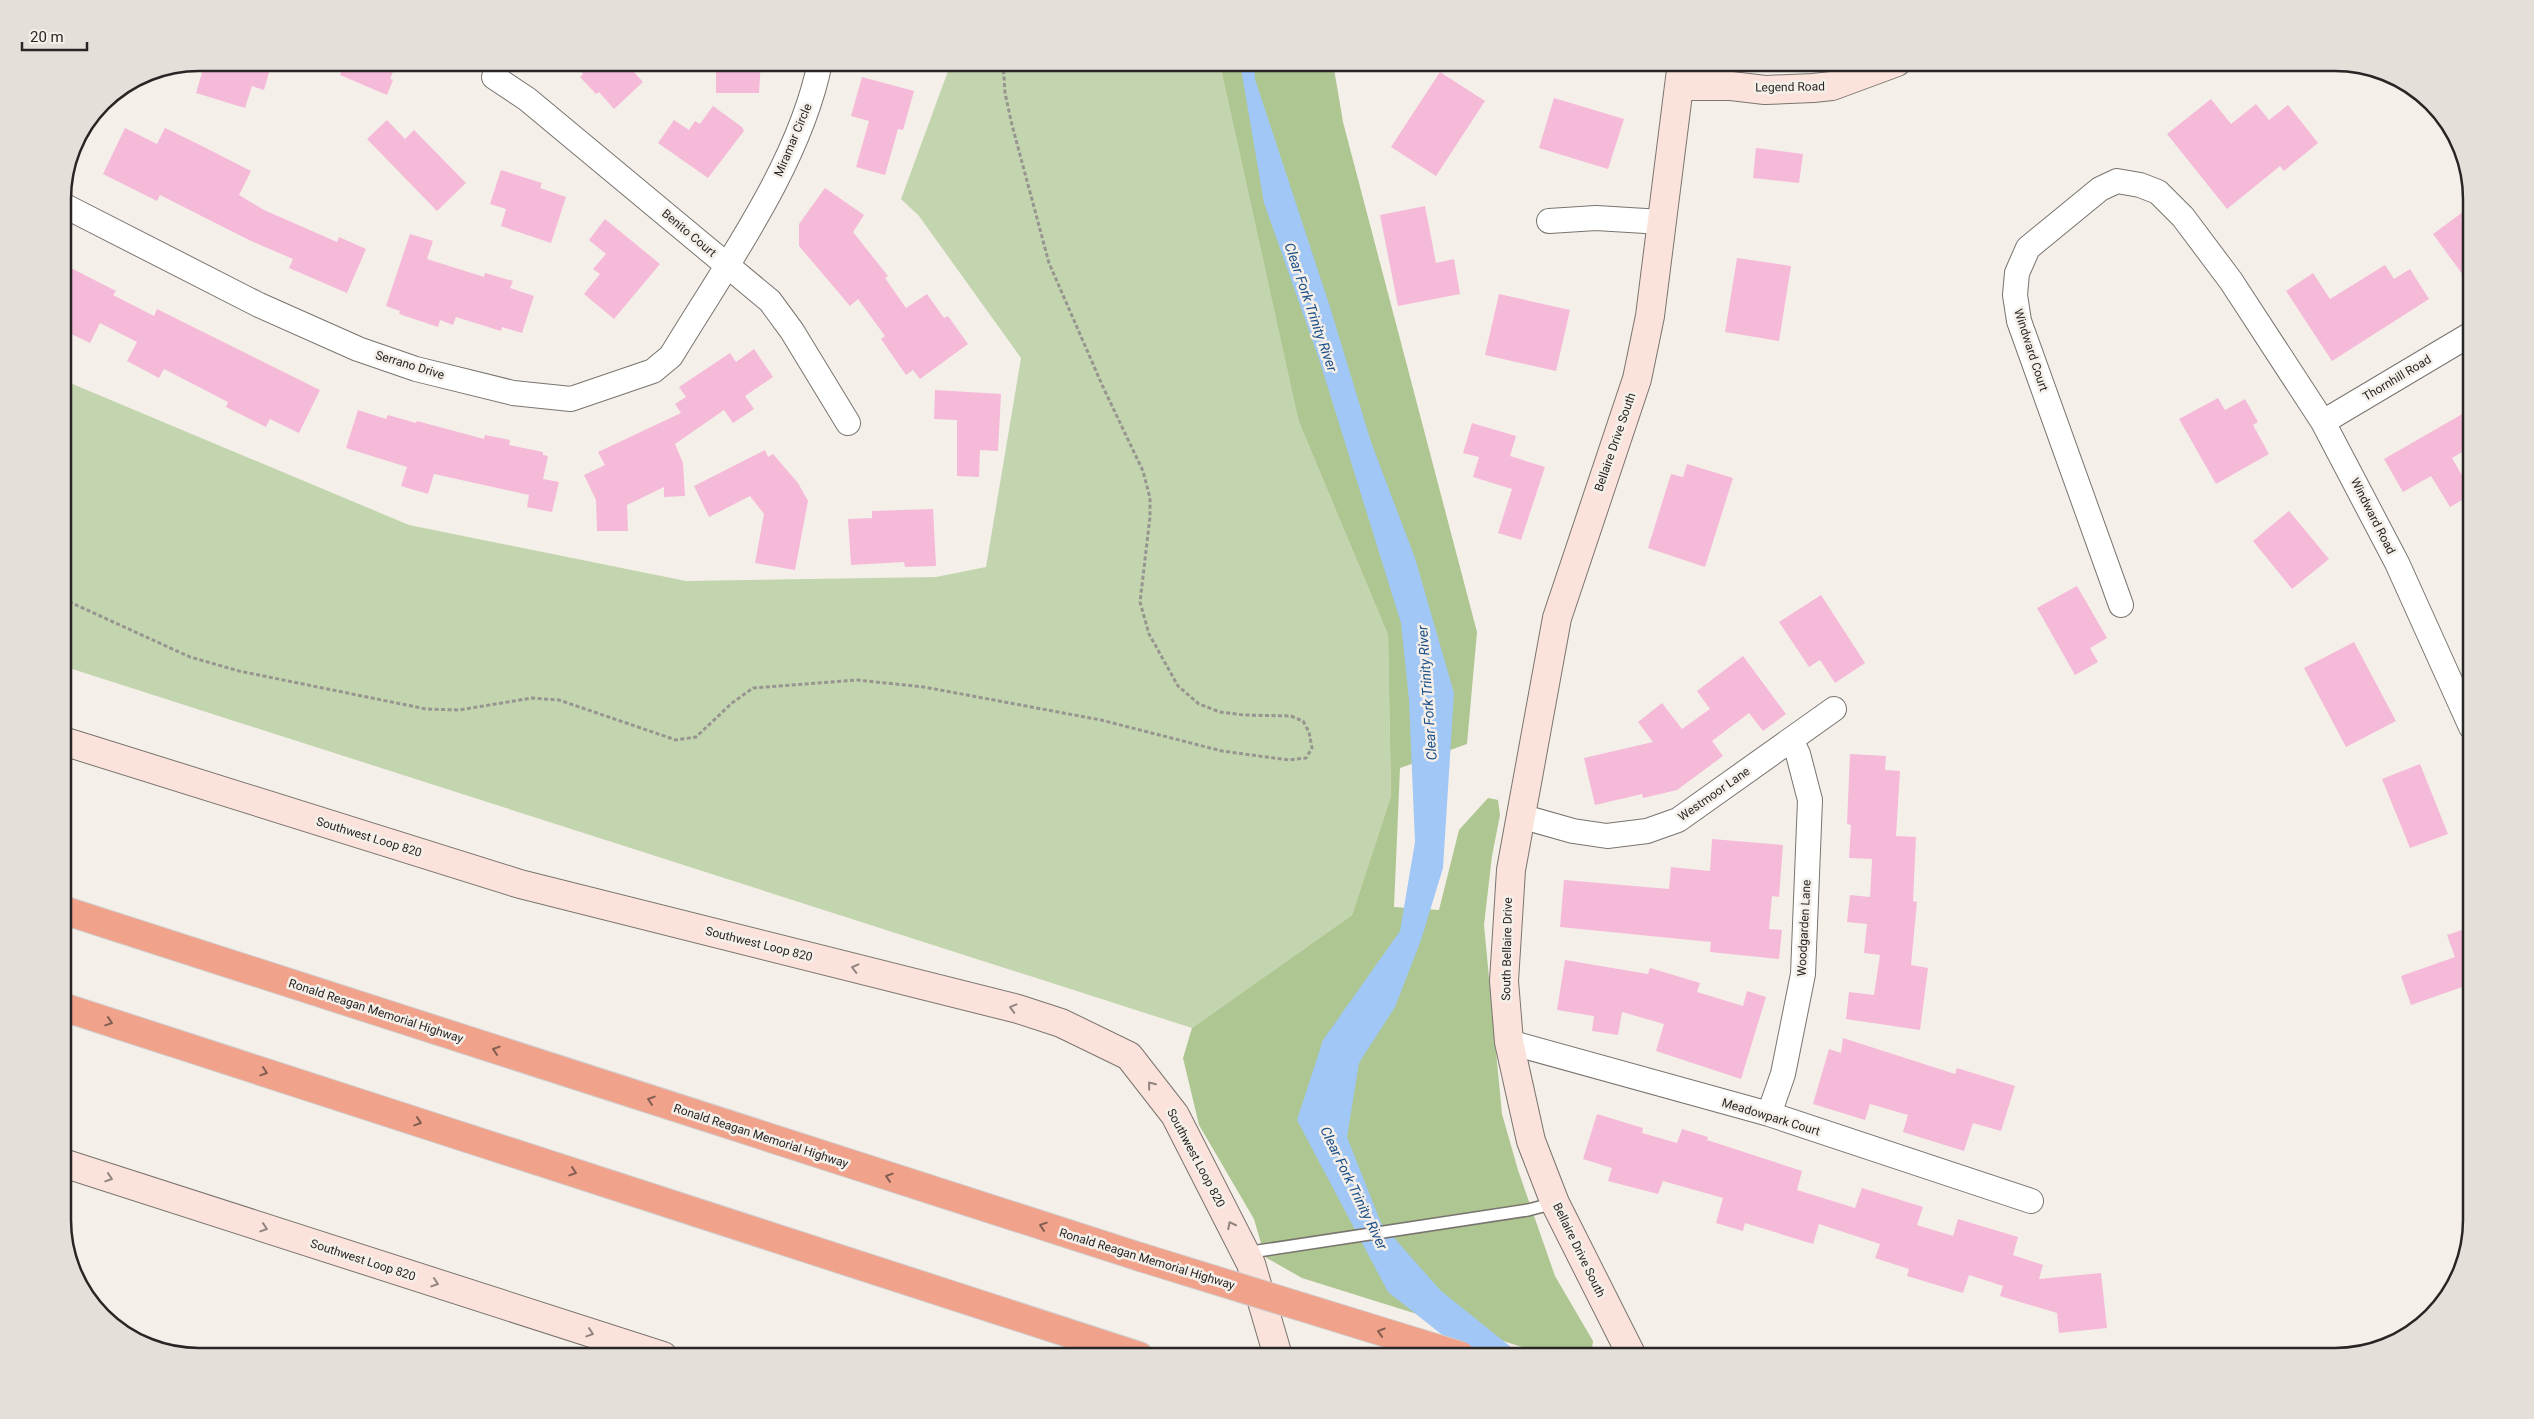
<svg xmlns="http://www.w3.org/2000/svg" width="2534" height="1419" font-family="Roboto,sans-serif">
	<rect width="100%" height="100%" fill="#f5efe9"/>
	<!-- green -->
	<path fill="#c3d5ae" d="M951 63H1241L1299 422 1388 635 1391 796 1352 915 1192 1028 63 666V380L409 525 686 581 936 577 986 567 1021 358 919 216 901 199Z"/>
	<!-- forest -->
	<path fill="#aec691" d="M1220 63H1333L1343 122 1477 632 1467 744 1400 768 1394 907 1439 910 1459 830 1488 798 1498 800 1500 815 1492 856 1484 925 1502 1114 1518 1170 1555 1276 1593 1341 1591 1356H1551L1302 1278 1265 1257 1254 1219 1199 1125 1183 1058 1192 1028 1352 915 1391 796 1388 635 1299 422Z"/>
	<!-- water -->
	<path fill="#a0c7f5" d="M1240 63H1254L1255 79 1330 307 1371 442 1415 558 1454 693 1443 868 1421 940 1395 1007 1359 1063 1347 1137 1381 1223 1440 1290 1522 1356H1469L1388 1292 1297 1120 1323 1040 1400 931 1415 842 1409 700 1401 623 1319 359 1264 203Z"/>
	<!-- building -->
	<path fill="#f5bad8" d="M205 62H272L264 90 252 86 245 108 196 93Z
		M345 62H397L390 79 393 80 387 95 340 75Z
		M573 62H625L643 82 614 109 599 92 596 94 580 77 583 74Z
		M716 62H761L759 93H716Z
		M1440 72 1485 101 1436 176 1391 147Z
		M862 77 914 91 903 130 898 129 885 175 856 167 869 121 851 116Z
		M1554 98 1624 119 1608 169 1539 148Z
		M2211 99 2231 124 2256 104 2269 120 2288 105 2318 143 2284 171 2280 166 2227 209 2167 134Z
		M713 106 742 127 744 131 708 178 658 143 674 120 689 130 695 121 700 124Z
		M387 120 405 139 414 130 466 183 437 211 367 139Z
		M125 128 157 144 165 128 200 145 251 171 239 195 264 210 337 242 339 237 366 249 347 293 289 268 293 259 249 240 160 195 157 201 103 174Z
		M1756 148 1803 154 1799 183 1753 178Z
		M501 170 542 183 540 188 566 197 551 243 501 226 506 209 490 204Z
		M825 188 864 215 853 232 888 276 885 278 906 308 927 294 944 318 948 316 968 344 920 379 913 370 906 375 881 339 885 336 858 299 850 306 799 246V224Z
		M1425 206 1436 263 1454 259 1460 294 1398 306 1380 215Z
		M2471 206V286L2433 234Z
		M605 219 660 264 614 319 584 294 600 274 593 269 606 254 589 240Z
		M410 234 433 241 427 259 484 277 485 273 513 281 510 288 534 296 522 333 502 327 501 331 456 317 453 325 440 320 438 327 399 314 400 311 386 306Z
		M1737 258 1791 266 1779 341 1725 332Z
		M63 264 116 291 113 295 154 316 157 309 320 390 299 433 270 419 266 427 226 407 228 402 164 369 159 378 127 361 137 342 100 323 90 343 63 330Z
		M2385 265 2394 279 2410 269 2429 299 2332 361 2286 291 2313 273 2330 299Z
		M1499 294 1570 310 1556 371 1485 355Z
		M754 349 773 377 745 396 754 409 733 423 724 410 675 444 683 463 685 496 664 497V487L627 505 628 531H597L596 500 584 475 605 465 598 452 681 413 675 404 686 397 679 387 730 353 736 362Z
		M935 390 1001 394 998 451 980 450 979 477 957 476V420L934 419Z
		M2218 398 2225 410 2245 399 2258 422 2253 425 2269 454 2216 484 2179 419Z
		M2471 409V447L2452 458 2471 491V495L2450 507 2431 476 2403 492 2384 459Z
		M358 410 386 419 388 415 416 423 417 421 484 439 485 435 510 440 509 445 543 452V455L548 456 543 479 559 482 552 512 527 507 529 495 434 474 428 494 401 486 407 467 346 448Z
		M1472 423 1516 436 1510 456 1545 467 1521 540 1498 533 1512 489 1473 477 1479 457 1463 453Z
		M765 450 768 457 773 454 798 483 808 501 795 570 755 563 764 514 750 496 709 517 694 486Z
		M1687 464 1733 478 1705 567 1648 548 1671 474 1683 477Z
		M933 509 936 566 905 567 904 562 851 565 848 519 872 518V511Z
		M2289 511 2329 559 2292 589 2253 541Z
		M2077 586 2107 638 2090 648 2098 662 2075 675 2037 608Z
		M1821 595 1865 663 1835 683 1820 660 1809 667 1779 622Z
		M2354 642 2396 721 2346 747 2304 668Z
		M1743 656 1786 714 1763 731 1749 713 1712 741 1723 756 1677 790 1643 798 1642 794 1595 805 1584 758 1653 742 1638 722 1662 703 1682 729 1710 709 1697 691Z
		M1850 754 1886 756 1885 770 1900 771 1896 836 1916 837 1913 901 1917 902 1911 965 1928 968 1920 1030 1846 1019 1849 992 1874 995 1880 955 1864 953 1867 924 1847 922 1850 895 1870 897 1872 859 1849 858 1851 825 1847 824Z
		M2420 764 2448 834 2410 848 2382 779Z
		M1712 839 1783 845 1779 897 1772 896 1769 929 1782 930 1779 959 1710 952 1711 942 1560 927 1564 880 1669 889 1671 867 1710 871Z
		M2471 927V996L2469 997 2465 986 2411 1005 2401 976 2455 957 2447 935Z
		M1565 960 1648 974 1650 968 1700 983 1697 992 1743 1006 1747 991 1766 997 1741 1079 1656 1051 1664 1024 1622 1012 1618 1035 1592 1031 1594 1016 1557 1010Z
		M1843 1038 1955 1074 1957 1068 2015 1086 2001 1131 1973 1123 1964 1151 1903 1132 1908 1115 1870 1104 1865 1120 1813 1104 1829 1049 1841 1053Z
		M1597 1114 1643 1128 1642 1133 1677 1143 1682 1129 1708 1137 1707 1140 1802 1171 1797 1190 1855 1208 1862 1188 1923 1207 1917 1225 1953 1236 1958 1219 2018 1237 2013 1255 2043 1265 2039 1279 2101 1273 2107 1328 2059 1333 2057 1313 2000 1296 2003 1286 1969 1275 1963 1293 1907 1276 1909 1269 1875 1258 1880 1244 1819 1224 1813 1244 1745 1223 1743 1231 1716 1223 1723 1198 1663 1181 1658 1194 1608 1181 1612 1168 1583 1159Z"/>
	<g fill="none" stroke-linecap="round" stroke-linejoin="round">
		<!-- lane casing -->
		<g stroke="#79746e" stroke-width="14">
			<path id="lane" d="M1245 1253 1528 1210 1555 1203"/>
		</g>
		<!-- street casing -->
		<g stroke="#79746e" stroke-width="26">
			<path id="street" d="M494 77 527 99 770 301 792 331 848 423
				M63 205 259 305 358 349 416 369 513 393 571 399 653 371 671 356C724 268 800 164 820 62
				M1549 221 1596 218 1662 222
				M2323 422 2471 334
				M2121 605 2019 321 2015 295 2017 273 2028 248 2100 189 2117 181 2140 185 2158 192 2183 217 2231 281 2323 422 2397 563 2471 727
				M1520 816 1573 831 1607 836 1647 831 1678 820 1834 709
				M1509 1042 1769 1114 2031 1201
				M1769 1114 1783 1074 1803 974 1810 800 1798 754 1791 740"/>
		</g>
		<!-- secondary casing -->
		<g stroke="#79746e" stroke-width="30">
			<path id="secondary" d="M1679 86H1731L1765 90 1813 88 1832 86 1897 62
				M63 741 520 884 1018 1009 1061 1023 1129 1056 1175 1115 1251 1264 1278 1356
				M63 1163 663 1356
				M1632 1356 1555 1203 1531 1141 1509 1042 1504 981 1511 870 1557 618 1637 379 1650 316 1682 62"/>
		</g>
		<!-- highway casing -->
		<g stroke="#d0cfcf" stroke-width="30">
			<path id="highway" d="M63 910 1140 1257
				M63 1007 1139 1356"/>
		</g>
		<!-- path -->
		<path stroke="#989490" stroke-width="3" stroke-dasharray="4 2.5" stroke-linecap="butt" d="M63 599 190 657 239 671 426 709 459 710 532 698 559 700 676 740 696 737 732 703 753 688 857 680 924 687 1101 720 1222 751 1289 760 1306 758 1312 748 1309 732 1303 721 1291 716 1244 715 1220 712 1199 704 1178 686 1149 634 1140 602 1150 517V498L1143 471 1103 387 1049 263 1012 125 1005 93 1003 62"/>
		<!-- lane -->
		<use href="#lane" stroke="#fff" stroke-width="11"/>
		<!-- street -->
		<use href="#street" stroke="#fff" stroke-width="24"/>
		<!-- secondary -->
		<use href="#secondary" stroke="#fbe3dc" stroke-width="28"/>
		<!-- highway -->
		<use href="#highway" stroke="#f1a28b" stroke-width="28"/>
		<!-- highway-bridge casing -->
		<g stroke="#d0cfcf" stroke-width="30" stroke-linecap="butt">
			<path id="highway-bridge" d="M1140 1257 1461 1356"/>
		</g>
		<!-- highway-bridge -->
		<use href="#highway-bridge" stroke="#f1a28b" stroke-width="28"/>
	</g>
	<!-- one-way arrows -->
	<defs><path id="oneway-chevron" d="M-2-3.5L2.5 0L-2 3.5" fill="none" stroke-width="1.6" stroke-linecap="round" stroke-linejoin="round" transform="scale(1.25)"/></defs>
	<g stroke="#928480">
		<use href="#oneway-chevron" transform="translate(855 968) rotate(-166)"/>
		<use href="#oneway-chevron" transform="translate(1013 1008) rotate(-165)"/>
		<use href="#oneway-chevron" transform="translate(1151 1085) rotate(-129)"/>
		<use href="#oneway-chevron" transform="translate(109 1178) rotate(18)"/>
		<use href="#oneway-chevron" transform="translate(1231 1225) rotate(-117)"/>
		<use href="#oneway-chevron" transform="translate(264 1228) rotate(18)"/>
		<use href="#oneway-chevron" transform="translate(435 1283) rotate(18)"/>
		<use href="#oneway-chevron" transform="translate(590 1333) rotate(18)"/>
	</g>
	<g stroke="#825e52">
		<use href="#oneway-chevron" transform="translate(109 1022) rotate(18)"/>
		<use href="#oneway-chevron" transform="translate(496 1050) rotate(-162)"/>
		<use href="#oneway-chevron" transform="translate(264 1072) rotate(18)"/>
		<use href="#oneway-chevron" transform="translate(651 1100) rotate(-162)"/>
		<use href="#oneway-chevron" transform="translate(418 1122) rotate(18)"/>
		<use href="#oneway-chevron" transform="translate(573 1172) rotate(18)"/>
		<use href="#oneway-chevron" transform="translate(889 1177) rotate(-162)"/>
		<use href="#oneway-chevron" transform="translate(1043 1226) rotate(-162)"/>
		<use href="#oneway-chevron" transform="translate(1381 1332) rotate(-163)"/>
	</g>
	<g text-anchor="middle" stroke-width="5" stroke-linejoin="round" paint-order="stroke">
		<!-- street labels -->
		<g font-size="12" fill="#282624" stroke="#f5efe9">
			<text transform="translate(1790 87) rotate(-1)" y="4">Legend Road</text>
			<text transform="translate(793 140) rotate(-67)" y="4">Miramar Circle</text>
			<text transform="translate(689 233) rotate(40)" y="4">Benito Court</text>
			<text transform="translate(2031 350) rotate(72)" y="4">Windward Court</text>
			<text transform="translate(410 365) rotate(17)" y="4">Serrano Drive</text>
			<text transform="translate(2397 378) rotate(-31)" y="4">Thornhill Road</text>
			<text transform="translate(1615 442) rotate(-71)" y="4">Bellaire Drive South</text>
			<text transform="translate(2373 516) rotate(63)" y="4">Windward Road</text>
			<text transform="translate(1714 794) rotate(-35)" y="4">Westmoor Lane</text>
			<text transform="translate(369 837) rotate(17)" y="4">Southwest Loop 820</text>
			<text transform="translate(1804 928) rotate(-87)" y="4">Woodgarden Lane</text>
			<text transform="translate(759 944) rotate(14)" y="4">Southwest Loop 820</text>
			<text transform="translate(1507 949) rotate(-89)" y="4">South Bellaire Drive</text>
			<text transform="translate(376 1011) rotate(18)" y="4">Ronald Reagan Memorial Highway</text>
			<text transform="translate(1771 1117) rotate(17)" y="4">Meadowpark Court</text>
			<text transform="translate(761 1136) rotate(18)" y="4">Ronald Reagan Memorial Highway</text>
			<text transform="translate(1196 1158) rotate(62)" y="4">Southwest Loop 820</text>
			<text transform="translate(1579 1250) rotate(64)" y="4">Bellaire Drive South</text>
			<text transform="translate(1147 1259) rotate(17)" y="4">Ronald Reagan Memorial Highway</text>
			<text transform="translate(363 1260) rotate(18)" y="4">Southwest Loop 820</text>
		</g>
		<!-- water labels -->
		<g font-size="14" font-style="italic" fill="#1a4f87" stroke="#f5efe9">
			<text transform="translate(1311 307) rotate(71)" y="5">Clear Fork Trinity River</text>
			<text transform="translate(1427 693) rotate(-94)" y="5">Clear Fork Trinity River</text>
			<text transform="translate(1354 1188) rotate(64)" y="5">Clear Fork Trinity River</text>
		</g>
	</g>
	<!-- crop -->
	<path d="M0 0H2534V1419H0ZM199 71H2335A128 128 0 0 1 2463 199V1220A128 128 0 0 1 2335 1348H199A128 128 0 0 1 71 1220V199A128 128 0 0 1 199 71Z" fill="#e5dfd9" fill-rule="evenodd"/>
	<path fill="none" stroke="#282624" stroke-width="2.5" d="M199 71H2335A128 128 0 0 1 2463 199V1220A128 128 0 0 1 2335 1348H199A128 128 0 0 1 71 1220V199A128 128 0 0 1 199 71Z"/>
	<!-- scale -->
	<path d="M22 42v8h65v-8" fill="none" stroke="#282624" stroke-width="2.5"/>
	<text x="30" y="42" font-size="15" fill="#282624" stroke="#f5efe9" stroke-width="4" paint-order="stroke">20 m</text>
</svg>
